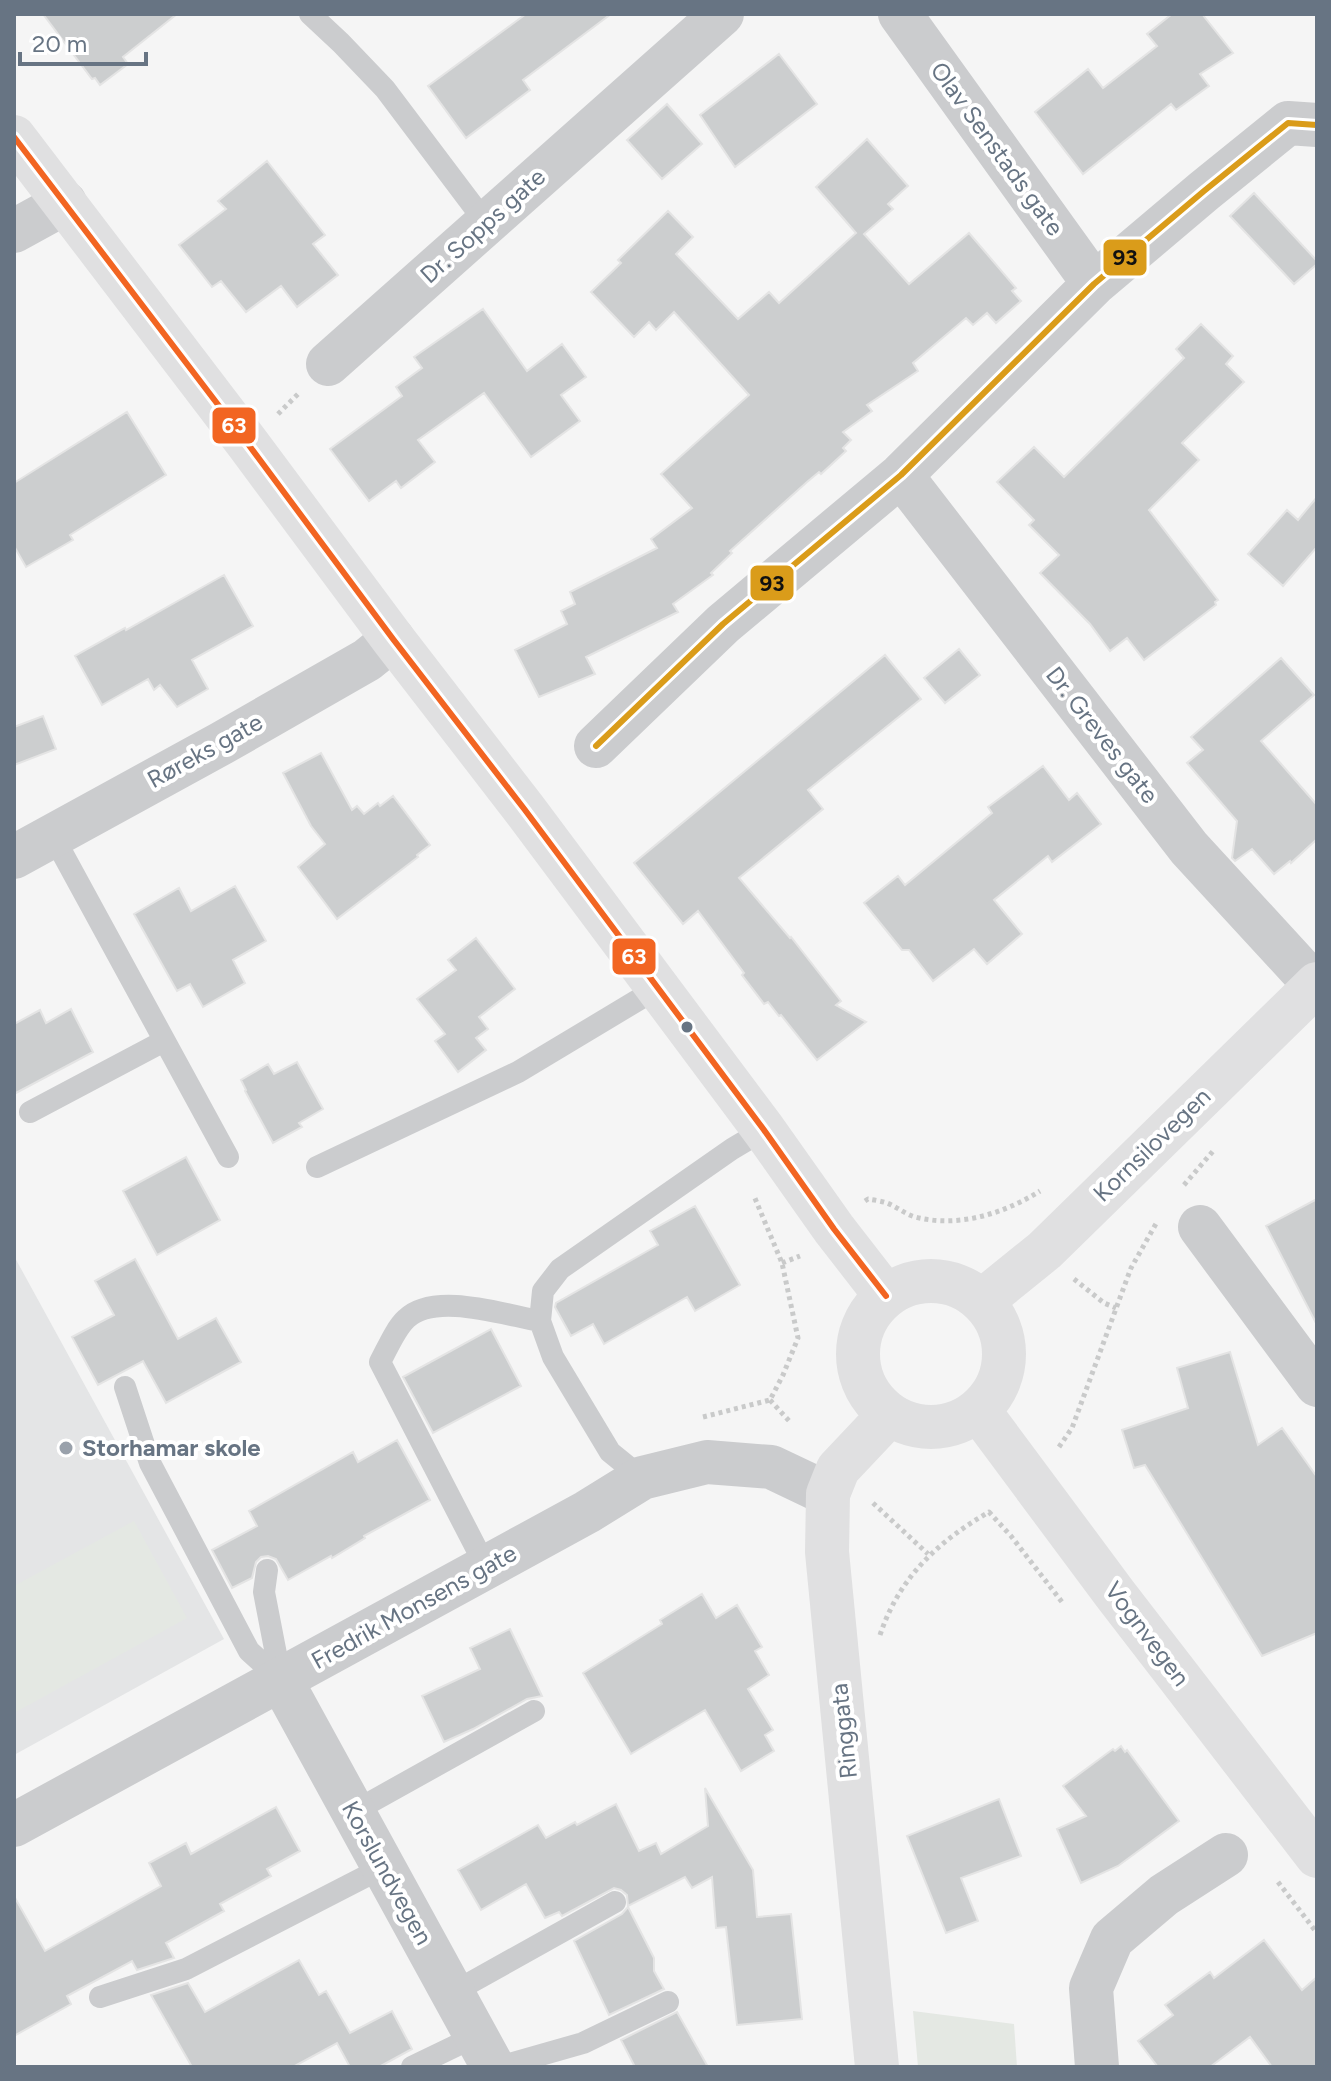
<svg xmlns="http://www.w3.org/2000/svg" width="1331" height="2081" font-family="Figtree,sans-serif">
	<rect width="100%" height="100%" fill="#f5f5f5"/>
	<!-- built -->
	<path fill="#e4e5e6" d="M14 1256 224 1639 14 1755Z"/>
	<!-- green -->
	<path fill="#e4e8e3" d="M134 1521 187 1618 14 1713V1586Z
		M913 2011 1014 2024 1017 2067H918Z"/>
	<!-- building -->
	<path fill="#cccecf" stroke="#e4e4e4" stroke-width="2" d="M43 14H177L123 57 128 64 100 85 95 78 92 79Z
		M526 14H611L523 80 530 90 466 138 428 86Z
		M1172 14H1202L1233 53 1200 74 1209 86 1176 110 1171 104 1083 174 1035 112 1088 69 1103 88 1157 46 1147 34Z
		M779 54 817 104 735 167 700 115Z
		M667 104 702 144 662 179 627 140Z
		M867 139 908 186 888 204 893 209 864 234 909 284 969 233 1016 288 1012 291 1021 301 996 323 987 313 973 325 966 318 913 363 918 371 867 405 872 411 843 432 851 440 843 448 846 451 821 474 819 472 807 482 730 551 732 553 711 573 713 575 673 604 678 612 586 657 595 674 539 697 515 650 567 624 561 611 575 604 570 592 657 548 651 539 692 508 661 474 749 395 674 312 656 330 649 322 634 337 591 292 621 263 618 260 668 211 693 237 676 254 738 319 769 292 779 303 856 233 816 187Z
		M267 161 325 235 313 244 338 275 297 307 281 286 246 312 221 281 212 287 179 245 226 209 218 201Z
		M1254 193 1317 261V264L1294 284 1230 216Z
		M483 309 527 371 562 344 586 377 561 395 580 421 531 457 484 393 418 440 435 462 401 488 396 481 369 501 330 449 402 396 396 387 422 368 414 357Z
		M1201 324 1233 356 1226 364 1244 382 1182 443 1199 460 1149 510 1218 600 1215 602 1216 605 1144 660 1127 638 1110 651 1090 624 1040 573 1059 555 1029 525 1034 520 997 482 1034 447 1064 477 1184 358 1176 349Z
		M127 412 166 475 70 535 73 540 26 567 14 546V483Z
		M1317 497V547L1283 586 1248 554 1287 510 1298 520Z
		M224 575 253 626 192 660 208 689 177 707 160 685 154 690 148 679 102 705 75 656 125 628 126 630Z
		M959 649 980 675 945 703 924 678Z
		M885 655 921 699 808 790 823 809 739 878 790 938 791 937 841 1001 836 1005 866 1022 817 1060 781 1015 779 1016 768 1002 764 1004 742 975 744 973 698 911 683 924 634 863Z
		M1281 658 1314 695 1261 741 1317 805V839L1291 863 1290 861 1274 874 1252 849 1235 861 1232 858 1237 821 1187 763 1203 750 1191 737Z
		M43 716 56 749 14 765V727Z
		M321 753 352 810 357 806 364 814 378 803 380 806 393 796 430 845 417 855 418 857 337 919 298 867 325 844 311 826 283 773Z
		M1043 766 1069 800 1077 793 1101 824 1052 862 1048 856 994 900 1022 934 987 964 974 949 933 981 909 950H902L864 903 898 876 905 885 992 813 988 807Z
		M235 886 266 941 233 960 245 983 203 1007 190 984 177 991 134 914 179 888 191 911Z
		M476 938 515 989 479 1017 488 1029 476 1038 486 1050 458 1072 435 1041 445 1034 417 999 456 970 448 960Z
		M71 1009 93 1052 14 1094V1024L40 1010 46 1023Z
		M297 1062 323 1109 299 1123 302 1127 273 1143 245 1091 246 1090 241 1080 268 1064 274 1074Z
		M186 1157 220 1220 157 1255 123 1191Z
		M1317 1199V1325L1266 1226Z
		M695 1206 740 1285 695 1311 687 1297 604 1344 593 1324 571 1336 555 1307 556 1303 658 1245 650 1231Z
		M135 1259 178 1339 216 1318 241 1362 166 1403 143 1361 98 1385 72 1337 114 1315 95 1281Z
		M491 1329 521 1386 433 1433 403 1377Z
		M1230 1352 1258 1445 1282 1428 1317 1477V1633L1262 1656 1145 1465 1134 1468 1122 1430 1188 1408 1177 1368Z
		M397 1440 430 1500 364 1536 365 1538 332 1558 331 1556 288 1580 276 1559 268 1556 261 1557 256 1562 252 1578 232 1588 212 1550 257 1526 249 1511 353 1452 358 1462Z
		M702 1594 716 1618 737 1605 762 1647 755 1651 769 1675 748 1689 773 1730 765 1735 774 1751 741 1771 705 1710 631 1754 583 1673 662 1624 660 1620Z
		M510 1629 542 1696 527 1699 473 1729 444 1742 422 1696 480 1669 470 1648Z
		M1121 1746 1125 1752 1127 1750 1179 1821 1118 1866 1081 1883 1057 1829 1086 1816 1063 1786 1113 1749 1115 1751Z
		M705 1788 753 1870 757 1917 791 1914 802 2019 737 2025 726 1927 716 1928 712 1877 692 1888 685 1877 628 1906 627 1895 621 1890 614 1888 562 1916 559 1912 545 1918 526 1884 481 1910 458 1870 538 1825 546 1838 575 1822 577 1825 616 1804 639 1851 656 1843 661 1854 708 1826Z
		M999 1799 1021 1856 961 1878 978 1921 946 1933 907 1836Z
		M276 1807 300 1851 267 1869 271 1876 220 1904 224 1911 166 1943 174 1958 137 1970 132 1961 67 1996 71 2004 14 2036V1896L45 1951 161 1886 149 1863 186 1843 191 1854Z
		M628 1907 654 1958V1971L664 1989 609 2015 574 1941 622 1914Z
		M1264 1940 1302 1990 1317 1977V2067H1272L1250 2037 1210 2067H1158L1138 2041 1173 2015 1165 2005 1210 1972 1214 1978Z
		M299 1960 319 1995 326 1991 350 2033 392 2011 412 2049 379 2067H350L337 2043 293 2067H192L151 1995 188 1983 205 2012Z
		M677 2012 708 2067H635L621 2040Z"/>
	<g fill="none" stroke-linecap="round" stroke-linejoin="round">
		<!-- path -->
		<path stroke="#c9caca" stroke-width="5" stroke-dasharray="4 4" stroke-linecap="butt" d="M278 414 299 393
			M1184 1185 1214 1150
			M865 1201 868 1199C874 1200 881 1201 887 1203 897 1207 905 1214 915 1217 958 1228 1003 1214 1040 1191
			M782 1263 800 1256
			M1074 1279 1104 1303 1116 1308
			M770 1400 791 1423
			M703 1417 770 1400 783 1375 798 1338 782 1263 754 1196
			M1059 1447 1072 1428 1131 1268 1157 1222
			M873 1503 928 1554
			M880 1635C899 1578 937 1542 989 1512L1011 1536 1062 1602
			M1278 1882 1317 1933"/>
		<!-- lane -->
		<path stroke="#cbccce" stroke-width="22" d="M310 14 341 43 385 89 486 223
			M53 836 228 1157
			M30 1112 164 1041
			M317 1167 518 1072 658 988
			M125 1387 150 1463 249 1651 281 1680 264 1592 267 1570
			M642 1478 610 1452 553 1357 540 1321 543 1291 560 1269 732 1149 764 1130
			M486 1567 380 1362C387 1349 396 1328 406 1319 434 1291 505 1315 540 1321
			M353 1812 534 1711
			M452 1993 615 1902
			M100 1997 186 1969 384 1867
			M412 2067 476 2036
			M499 2067 583 2043 668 2002"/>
		<!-- street -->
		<path stroke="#cbccce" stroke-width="44" d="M900 14 1094 284
			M14 231 65 203
			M328 364 722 14
			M901 475 1189 848 1315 985
			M596 746 723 624 901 475 1094 284 1204 191 1288 123 1317 125
			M14 857 222 743 367 660 393 639
			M1200 1227 1317 1385
			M281 1680 493 2067
			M14 1825 587 1512 642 1478 707 1462 771 1467 828 1494
			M1097 2067 1091 1988 1112 1939 1164 1895 1226 1855"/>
		<!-- secondary -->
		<path stroke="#e0e0e1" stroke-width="44" d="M982 1301 1045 1250 1317 984"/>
		<!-- primary -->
		<path stroke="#e0e0e1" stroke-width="44" d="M14 137 248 444 393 639 525 810 764 1130 834 1229 886 1296
			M858 1354a73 73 0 1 1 146 0a73 73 0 1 1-146 0Z
			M979 1411 1115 1594 1317 1856
			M877 2067 827 1552 828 1494 838 1469 888 1416"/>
		<!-- bus-1 casing -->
		<g stroke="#fff" stroke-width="12">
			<path id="bus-1" d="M14 137 248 444 393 639 525 810 764 1130 834 1229 886 1296"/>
		</g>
		<!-- bus-2 casing -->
		<g stroke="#fff" stroke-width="12">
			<path id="bus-2" d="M596 746 723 624 901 475 1094 284 1204 191 1288 123 1317 125"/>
		</g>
		<!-- bus-1 -->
		<use href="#bus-1" stroke="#f26522" stroke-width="6"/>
		<!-- bus-2 -->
		<use href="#bus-2" stroke="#da9c1a" stroke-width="6"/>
	</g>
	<!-- markers -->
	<circle fill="#677483" stroke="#fff" stroke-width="3" cx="687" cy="1027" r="7"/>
	<circle fill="#99a1ab" stroke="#fff" stroke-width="3" cx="66" cy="1448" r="8"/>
	<g text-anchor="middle" stroke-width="8" stroke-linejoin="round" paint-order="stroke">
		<!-- street labels -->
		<g font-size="24" fill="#677483" stroke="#fff">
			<text transform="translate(997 149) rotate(54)" y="8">Olav Senstads gate</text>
			<text transform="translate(483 226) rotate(-42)" y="8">Dr. Sopps gate</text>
			<text transform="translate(1102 735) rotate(52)" y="8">Dr. Greves gate</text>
			<text transform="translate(205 751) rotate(-29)" y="8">Røreks gate</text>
			<text transform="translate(1152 1145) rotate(-44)" y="8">Kornsilovegen</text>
			<text transform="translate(414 1607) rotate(-29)" y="8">Fredrik Monsens gate</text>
			<text transform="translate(1147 1634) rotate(53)" y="8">Vognvegen</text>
			<text transform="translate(844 1731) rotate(-96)" y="8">Ringgata</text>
			<text transform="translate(387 1873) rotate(61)" y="8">Korslundvegen</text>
		</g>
		<!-- poi labels -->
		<g font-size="24" font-weight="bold" fill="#677483" stroke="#fff" text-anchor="start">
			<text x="82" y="1456">Storhamar skole</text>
		</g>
	</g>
	<g stroke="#fff" stroke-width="3">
		<rect x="1102" y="238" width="46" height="39" rx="8" fill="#da9c1a"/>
		<rect x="211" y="406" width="46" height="39" rx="8" fill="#f26522"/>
		<rect x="749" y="564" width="46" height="38" rx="8" fill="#da9c1a"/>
		<rect x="611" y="937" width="46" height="39" rx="8" fill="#f26522"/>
	</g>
	<g font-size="22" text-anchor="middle" font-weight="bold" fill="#fff">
		<text x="234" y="433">63</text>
		<text x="634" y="964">63</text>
	</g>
	<g font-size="22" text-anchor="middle" font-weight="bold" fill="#111">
		<text x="1125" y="265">93</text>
		<text x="772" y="591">93</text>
	</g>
	<!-- border -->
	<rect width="1331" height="2081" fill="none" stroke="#677483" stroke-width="32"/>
	<!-- scale -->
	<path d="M20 52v12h126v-12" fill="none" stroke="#677483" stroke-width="4"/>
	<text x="32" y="52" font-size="24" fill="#677483" stroke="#ffffff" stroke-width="6" paint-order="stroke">20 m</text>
</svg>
